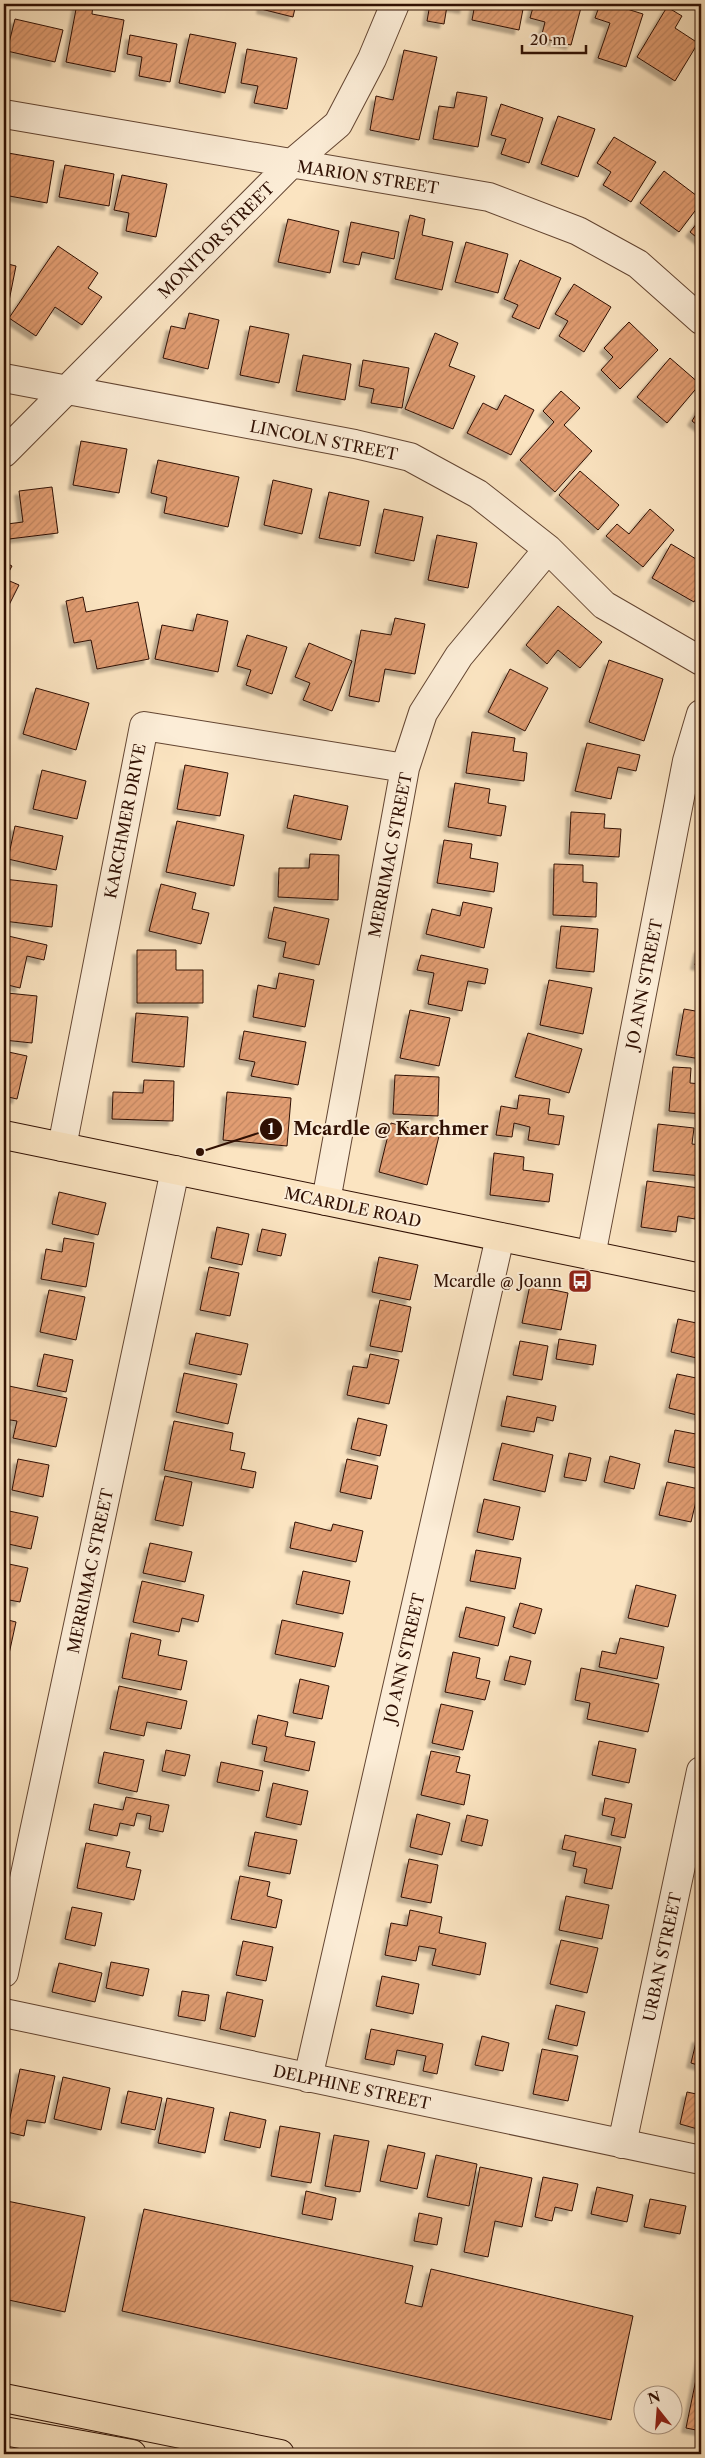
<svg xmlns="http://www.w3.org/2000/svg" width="705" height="2458" font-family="'Libre Caslon Text',serif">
	<defs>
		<pattern id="building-hatch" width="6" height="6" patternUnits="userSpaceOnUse" patternTransform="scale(1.25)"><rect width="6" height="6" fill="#e19d72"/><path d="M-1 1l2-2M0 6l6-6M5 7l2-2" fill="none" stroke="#c18661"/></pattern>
		<filter id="shadow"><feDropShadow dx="-4.5" dy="4.5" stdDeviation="1" flood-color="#0004"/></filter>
	</defs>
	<rect width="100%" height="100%" fill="#fbe4c1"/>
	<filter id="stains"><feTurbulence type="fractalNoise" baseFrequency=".004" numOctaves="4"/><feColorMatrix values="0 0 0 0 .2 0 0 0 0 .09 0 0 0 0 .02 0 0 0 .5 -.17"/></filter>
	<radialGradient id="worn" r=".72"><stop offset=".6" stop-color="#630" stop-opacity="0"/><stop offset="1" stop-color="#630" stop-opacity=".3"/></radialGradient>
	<!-- building -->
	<path fill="url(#building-hatch)" stroke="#301003" filter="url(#shadow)" d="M77 4H93L92 14 124 20 115 72 66 62Z
		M262 4H296L293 17 261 9Z
		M430 4H465L464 9 447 6 444 24 427 21Z
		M475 4H524L519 30 472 20Z
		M534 4H582L571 45 541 38 545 22 530 18Z
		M600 4H611L643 14 626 67 598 58 610 23 595 18Z
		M667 7 682 16 675 28 698 43 675 81 637 57Z
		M15 19 63 30 55 62 7 51Z
		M190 34 236 43 225 93 179 83Z
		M130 35 177 44 170 82 139 76 142 57 127 54Z
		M247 49 297 58 287 109 254 103 258 86 241 83Z
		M404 50 437 57 419 140 370 130 376 96 393 100Z
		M457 92 487 97 478 147 433 139 439 106 454 108Z
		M501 104 543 118 529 163 501 154 506 139 491 135Z
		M558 116 595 129 578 177 541 164Z
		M614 137 656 162 631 202 603 185 611 172 597 163Z
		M8 153 54 161 47 203 4 195Z
		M65 165 114 174 109 206 59 197Z
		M664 171 701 199V203L679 232 640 203Z
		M122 175 167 184 156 237 126 231 129 213 114 210Z
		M410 215 425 219 422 235 453 242 442 290 395 279Z
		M701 218V241L690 232Z
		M288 219 339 231 330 273 278 262Z
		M351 222 399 232 394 259 362 252 359 265 343 262Z
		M466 242 508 254 498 293 455 282Z
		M58 246 98 273 88 288 102 297 82 325 55 307 36 336 9 318Z
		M520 260 561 278 539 329 512 317 518 305 504 299Z
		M4 263 16 266 4 326Z
		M574 284 611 307 584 352 559 336 568 321 555 314Z
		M189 313 219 320 208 369 163 358 171 326 185 329Z
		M629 322 658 350 620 389 601 370 613 357 604 348Z
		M250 326 289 334 279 383 240 375Z
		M435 333 458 343 449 366 475 376 453 429 405 409Z
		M303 355 351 364 345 400 296 391Z
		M670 358 700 384 667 423 637 397Z
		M363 360 409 368 402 408 371 403 374 389 359 386Z
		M561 391 580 408 564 425 592 451 555 492 520 460 554 422 543 411Z
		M505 395 534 410 511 455 467 433 483 403 497 410Z
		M701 406V428L692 421Z
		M81 441 127 449 119 493 73 485Z
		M158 460 239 477 228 527 164 513 167 497 151 493Z
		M580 471 619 505 598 530 559 495Z
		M273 480 312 489 302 534 264 525Z
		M52 487 58 533 9 539 7 524 23 522 19 491Z
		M329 492 369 501 360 546 319 538Z
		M384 509 423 517 414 561 375 553Z
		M650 509 674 530 643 567 606 536 617 524 629 534Z
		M437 535 477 543 468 588 428 580Z
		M671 544 701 562V590L694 602 652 578Z
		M4 562 12 566 5 579 19 585 6 611 4 610Z
		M83 597 86 612 138 602 149 659 97 669 91 640 74 643 66 601Z
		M558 606 602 642 580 668 558 650 547 664 526 645Z
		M197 614 228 621 218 672 155 659 162 625 193 631Z
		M395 618 425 624 415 674 385 669 379 702 349 696 361 630 391 635Z
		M247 635 287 647 272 694 246 685 251 670 237 666Z
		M309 643 352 661 332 711 303 700 310 683 295 677Z
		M609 660 663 679 644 741 589 722Z
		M510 669 548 688 525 731 488 712Z
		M36 688 89 703 76 750 23 734Z
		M472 732 515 738 513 751 527 753 524 781 466 773Z
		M587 743 640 755 636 771 618 767 611 799 575 791Z
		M185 765 228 773 220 816 177 809Z
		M42 770 86 781 77 819 33 809Z
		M455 783 490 789 488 803 506 806 501 836 448 827Z
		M294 795 348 806 341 840 287 828Z
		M571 812 605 814 604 828 621 829 619 857 569 854Z
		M177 821 244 835 234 886 166 872Z
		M15 826 63 836 56 870 8 859Z
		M444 840 472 844 470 858 498 863 494 892 437 883Z
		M310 854 339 855 338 900 278 897 279 868H309Z
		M554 864 583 865V882L597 883 596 917 553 915Z
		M4 879 57 885 52 927 4 921Z
		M161 884 196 893 192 909 209 913 201 944 149 931Z
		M463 902 492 908 484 948 426 934 432 909 460 916Z
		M274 907 329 919 319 965 283 957 286 942 268 938Z
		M561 926 598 929 594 972 556 968Z
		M4 935 47 945 44 960 27 956 20 988 4 984Z
		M699 948 701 949V966L695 965Z
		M137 950H176V970H203V1003H137Z
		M421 955 488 969 485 984 468 981 462 1011 428 1004 434 973 417 970Z
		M279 973 314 980 305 1027 253 1017 258 985 276 989Z
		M549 980 592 988 583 1034 540 1025Z
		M7 993 37 996 32 1043 4 1040V1008Z
		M684 1009 701 1012V1059L676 1055Z
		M410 1010 450 1018 439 1066 400 1058Z
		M136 1013 188 1017 184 1067 132 1062Z
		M244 1031 306 1042 298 1085 251 1076 255 1062 239 1059Z
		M528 1033 582 1049 569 1093 515 1077Z
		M4 1051 27 1056 17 1099 4 1096Z
		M673 1067 691 1068 690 1083 701 1084V1114L669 1111Z
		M395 1075 439 1077 438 1116 393 1114Z
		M144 1080 174 1081 173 1121 112 1119 113 1092 143 1093Z
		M227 1092 291 1098 287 1146 223 1140Z
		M519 1095 550 1099 548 1114 564 1116 559 1145 528 1140 530 1127 514 1123 512 1137 496 1135 501 1106 517 1109Z
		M391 1123 439 1136 427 1185 379 1172Z
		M658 1124 694 1128 692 1144 701 1145V1176L653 1171Z
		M494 1153 524 1157 523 1170 553 1174 549 1202 490 1195Z
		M647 1181 699 1188 695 1219 678 1216 676 1232 641 1227Z
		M59 1192 106 1203 98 1235 52 1224Z
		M217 1227 249 1234 242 1265 211 1258Z
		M262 1229 286 1234 281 1256 257 1251Z
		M64 1238 94 1243 86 1287 41 1279 46 1249 62 1252Z
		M379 1257 418 1265 410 1300 372 1292Z
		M209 1267 239 1273 230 1316 200 1310Z
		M530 1285 568 1293 561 1330 522 1323Z
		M49 1290 85 1297 76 1340 40 1332Z
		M380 1300 411 1307 402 1352 370 1346Z
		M678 1319 701 1324V1359L671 1352Z
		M196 1333 248 1344 241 1375 189 1364Z
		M559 1339 596 1345 593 1365 556 1359Z
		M520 1341 548 1346 542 1380 513 1375Z
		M44 1354 73 1360 66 1392 37 1386Z
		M370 1354 399 1360 389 1404 347 1395 353 1366 367 1368Z
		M184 1373 237 1384 228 1424 176 1412Z
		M677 1374 701 1379V1416L669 1408Z
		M4 1385 67 1398 56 1447 13 1438 17 1421 4 1419Z
		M507 1396 556 1406 553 1421 537 1417 534 1432 501 1426Z
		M358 1418 387 1425 380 1456 351 1449Z
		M174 1421 233 1433 230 1450 245 1453 241 1469 256 1472 253 1488 164 1470Z
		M675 1430 701 1435V1469L668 1462Z
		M502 1443 553 1455 545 1492 493 1480Z
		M569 1453 591 1458 586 1481 564 1477Z
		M610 1456 640 1464 634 1489 604 1482Z
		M18 1459 49 1465 43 1497 12 1490Z
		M347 1459 378 1466 371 1499 340 1492Z
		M165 1476 192 1482 183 1526 155 1520Z
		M667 1482 699 1489 691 1522 659 1515Z
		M484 1499 520 1507 513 1540 477 1532Z
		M4 1510 38 1517 31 1549 4 1543Z
		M295 1522 331 1531 333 1524 363 1531 356 1562 290 1548Z
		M150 1543 192 1552 185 1582 143 1573Z
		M476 1550 521 1558 515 1589 470 1581Z
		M4 1563 28 1568 20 1602 4 1599Z
		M303 1571 350 1581 343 1614 296 1604Z
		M142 1581 204 1595 198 1622 182 1618 179 1632 133 1622Z
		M636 1585 676 1595 668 1627 628 1618Z
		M520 1603 542 1609 535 1634 513 1627Z
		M466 1607 505 1617 498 1646 459 1637Z
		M4 1619 16 1622 9 1654 4 1653Z
		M282 1620 343 1633 335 1667 275 1654Z
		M131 1633 161 1640 158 1655 187 1661 181 1690 122 1678Z
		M620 1638 664 1647 657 1679 599 1667 602 1651 616 1654Z
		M453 1652 480 1658 476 1678 490 1681 485 1700 445 1692Z
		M510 1656 531 1661 525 1685 504 1680Z
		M581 1668 659 1684 648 1732 587 1719 590 1703 575 1700Z
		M300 1679 329 1686 322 1719 293 1713Z
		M119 1686 187 1701 181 1729 147 1722 144 1736 110 1729Z
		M441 1704 473 1711 463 1750 432 1743Z
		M258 1715 288 1722 285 1736 315 1742 309 1771 264 1761 267 1747 252 1744Z
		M599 1741 636 1749 629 1783 592 1775Z
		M166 1750 190 1755 185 1776 162 1771Z
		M431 1751 460 1757 456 1772 470 1775 464 1805 421 1795Z
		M104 1752 144 1760 137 1792 98 1783Z
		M221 1762 263 1771 259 1791 217 1782Z
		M273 1783 308 1791 301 1825 266 1817Z
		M126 1797 169 1805 163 1832 149 1829 151 1816 137 1813 134 1826 120 1823 117 1836 89 1830 94 1804 123 1810Z
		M605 1798 632 1804 625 1838 611 1835 615 1818 602 1815Z
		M417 1814 450 1823 442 1855 410 1847Z
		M467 1815 488 1820 482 1846 461 1841Z
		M255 1832 297 1840 290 1874 248 1866Z
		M565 1835 621 1847 612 1889 584 1883 587 1869 573 1866 576 1852 562 1849Z
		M86 1843 130 1852 126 1867 141 1870 134 1900 77 1888Z
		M409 1859 438 1865 431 1903 401 1897Z
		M240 1876 270 1882 267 1896 282 1900 276 1928 231 1919Z
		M566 1896 609 1905 602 1939 559 1930Z
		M72 1907 102 1913 95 1946 65 1939Z
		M410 1910 442 1917 439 1933 486 1943 480 1975 432 1965 436 1949 419 1946 416 1961 385 1955 391 1923 407 1926Z
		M561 1940 598 1948 587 1993 550 1984Z
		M243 1941 273 1947 266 1981 236 1975Z
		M111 1962 149 1969 143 1996 106 1988Z
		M59 1963 102 1973 95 2002 52 1992Z
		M382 1976 419 1984 413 2014 376 2006Z
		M182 1991 209 1995 205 2021 178 2016Z
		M227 1992 263 2000 255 2037 220 2029Z
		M556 2005 585 2012 577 2046 548 2039Z
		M371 2029 443 2044 437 2074 423 2071 426 2056 397 2050 394 2065 365 2059Z
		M482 2036 509 2043 503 2071 475 2065Z
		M697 2038 701 2039V2066L691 2063Z
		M542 2049 578 2056 568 2101 533 2094Z
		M20 2069 55 2076 45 2123 27 2120 24 2136 7 2132Z
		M63 2077 110 2088 101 2130 54 2119Z
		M128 2091 162 2098 155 2130 121 2123Z
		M687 2092 701 2095V2130L680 2124Z
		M167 2098 214 2108 205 2153 158 2143Z
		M230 2112 266 2120 260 2148 224 2140Z
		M280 2126 320 2133 311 2183 271 2176Z
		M334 2135 369 2141 360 2192 325 2186Z
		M388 2145 425 2153 417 2189 380 2181Z
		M436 2155 477 2164 469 2206 427 2197Z
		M480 2167 532 2178 522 2227 495 2221 488 2257 464 2252Z
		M543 2177 578 2184 572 2211 555 2207 552 2221 535 2217Z
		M597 2187 633 2195 627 2222 591 2214Z
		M306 2191 336 2198 332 2220 302 2214Z
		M650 2199 686 2206 680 2234 644 2227Z
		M7 2201 85 2217 65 2312 4 2299V2215Z
		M144 2209 413 2266 405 2303 422 2307 431 2269 633 2316 611 2420 122 2311Z
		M419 2213 442 2218 437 2245 414 2241Z
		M701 2355V2431L686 2428Z"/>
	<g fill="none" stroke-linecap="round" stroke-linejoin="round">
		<!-- minor casing -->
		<g stroke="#634532" stroke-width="30">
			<path id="minor" d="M4 114 489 197 578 231 638 264 701 320
				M4 378 355 444 410 457 478 494 548 549 604 605 701 661
				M4 453 291 164 338 124 372 59 395 4
				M62 1147 144 726 405 768
				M326 1201 405 768 423 713 459 656 548 549
				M591 1256 687 761 701 714
				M4 1973 175 1170
				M4 2013 701 2160
				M308 2078 500 1237
				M622 2144 701 1771"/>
		</g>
		<!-- major casing -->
		<g stroke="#301003" stroke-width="30">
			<path id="major" d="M4 1135 701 1278
				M4 2398 280 2454"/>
		</g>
		<!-- highway casing -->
		<g stroke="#301003" stroke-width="30">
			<path id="highway" d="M4 2431 132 2454"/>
		</g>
		<!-- minor -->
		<use href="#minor" stroke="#fcedd7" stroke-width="28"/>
		<!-- major -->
		<use href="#major" stroke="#fbe4c1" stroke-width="28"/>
		<!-- highway -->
		<use href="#highway" stroke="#fbe4c1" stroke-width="28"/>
	</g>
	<!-- icons -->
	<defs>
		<g id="bus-square" transform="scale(1.25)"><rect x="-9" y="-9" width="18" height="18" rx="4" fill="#8f2418" stroke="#fcedd7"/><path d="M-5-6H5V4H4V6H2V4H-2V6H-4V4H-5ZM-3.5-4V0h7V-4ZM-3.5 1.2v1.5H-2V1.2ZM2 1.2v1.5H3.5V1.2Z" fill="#fff"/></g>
	</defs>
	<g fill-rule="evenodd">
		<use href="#bus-square" x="580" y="1281"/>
	</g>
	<g text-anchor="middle" stroke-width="4" stroke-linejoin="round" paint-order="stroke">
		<!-- street labels -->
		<g font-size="16" fill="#301003" stroke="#fcedd7">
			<text transform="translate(368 177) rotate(9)" y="6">MARION STREET</text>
			<text transform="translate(216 240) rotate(-45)" y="6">MONITOR STREET</text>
			<text transform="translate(324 440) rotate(11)" y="6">LINCOLN STREET</text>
			<text transform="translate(125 821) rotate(-79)" y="6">KARCHMER DRIVE</text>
			<text transform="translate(390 855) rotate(-79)" y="6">MERRIMAC STREET</text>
			<text transform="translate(644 984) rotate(-79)" y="6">JO ANN STREET</text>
			<text transform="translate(353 1207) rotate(12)" y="6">MCARDLE ROAD</text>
			<text transform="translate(90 1571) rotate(-78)" y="6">MERRIMAC STREET</text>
			<text transform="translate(404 1658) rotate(-77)" y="6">JO ANN STREET</text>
			<text transform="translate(662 1957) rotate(-78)" y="6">URBAN STREET</text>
			<text transform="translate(352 2087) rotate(12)" y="6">DELPHINE STREET</text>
		</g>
		<!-- poi labels -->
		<g font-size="16" fill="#301003" stroke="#fcedd7" text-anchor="end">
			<text x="562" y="1287">Mcardle @ Joann</text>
		</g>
	</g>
	<!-- callouts -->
	<path fill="none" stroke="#301003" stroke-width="2" d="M200 1152L271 1129"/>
	<g fill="#301003" stroke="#fcedd7" stroke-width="2">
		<circle cx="200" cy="1152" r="5"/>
		<circle cx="271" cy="1129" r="12"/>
	</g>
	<g font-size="15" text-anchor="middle" font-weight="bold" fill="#fff">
		<text x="271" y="1134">1</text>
	</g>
	<g font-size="18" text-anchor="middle" font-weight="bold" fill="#301003" stroke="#fcedd7" stroke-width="4" stroke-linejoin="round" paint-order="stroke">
		<text x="391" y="1135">Mcardle @ Karchmer</text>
	</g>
	<!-- margin -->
	<rect width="705" height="2458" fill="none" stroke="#fbe4c1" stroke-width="20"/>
	<rect x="5" y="5" width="695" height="2448" fill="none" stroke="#301003" stroke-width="2.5"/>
	<rect x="10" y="10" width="685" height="2438" fill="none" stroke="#301003"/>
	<!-- north arrow -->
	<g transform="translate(658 2410) rotate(343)"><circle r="24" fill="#fcedd7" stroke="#aa9582"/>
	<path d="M0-4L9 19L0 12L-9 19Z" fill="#8f2418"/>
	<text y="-8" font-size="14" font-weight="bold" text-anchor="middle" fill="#301003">N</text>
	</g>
	<!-- scale -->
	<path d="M522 45v8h64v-8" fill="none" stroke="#301003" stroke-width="2.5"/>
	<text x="530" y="45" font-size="15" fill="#301003" stroke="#fcedd7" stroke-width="4" paint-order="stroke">20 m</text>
	<rect width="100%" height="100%" filter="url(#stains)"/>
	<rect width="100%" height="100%" fill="url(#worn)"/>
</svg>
